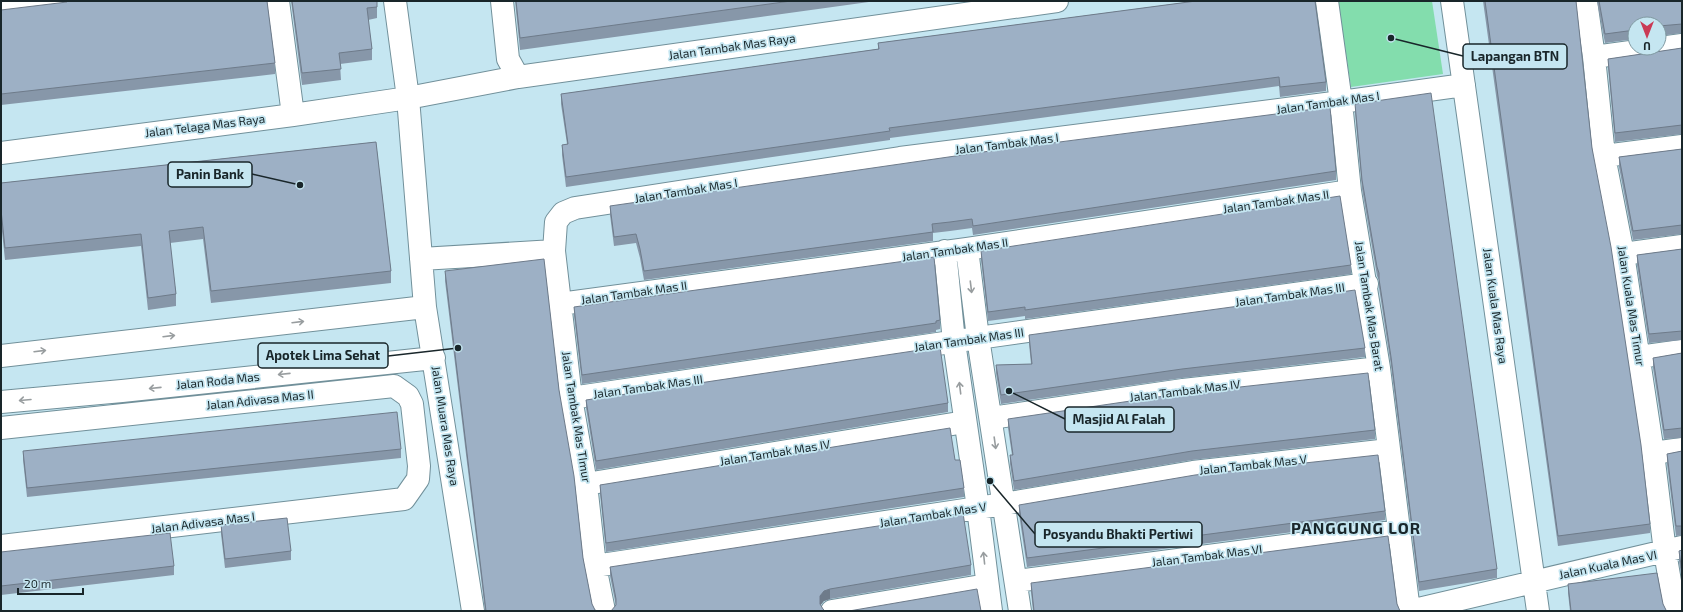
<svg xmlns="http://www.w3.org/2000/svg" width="1683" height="612" font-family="'Exo 2',sans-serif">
	<rect width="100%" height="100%" fill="#c5e6f1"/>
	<!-- green -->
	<path fill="#83ddad" d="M1338 1H1432L1443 74 1351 87Z"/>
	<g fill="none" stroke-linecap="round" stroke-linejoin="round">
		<!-- minor casing -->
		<g stroke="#71909a" stroke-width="24">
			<path id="minor" d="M278 1 293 115
				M395 1 408 98 425 307 473 611
				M502 1 508 59 518 77
				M1327 1 1341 102 1350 191 1379 368 1409 611
				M1452 1 1538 611
				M1586 1 1594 57 1604 156 1623 254 1653 453 1665 552 1675 611
				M1 9 65 1
				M1594 57 1682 45
				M1 153 293 115 408 98 518 77 1057 1
				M1604 156 1682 146
				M967 249 978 338 1020 611
				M945 251 954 342 978 508 991 611
				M1623 254 1682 246
				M421 259 554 251
				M560 304 967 249 1350 191
				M1 356 425 307
				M1639 357 1682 351
				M571 398 978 338 1367 284
				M1 402 122 391 434 358
				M991 418 1183 390 1379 368
				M1 428 394 386 408 396 412 404 419 466 418 479 404 499 1 546
				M1653 453 1682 449
				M586 484 965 422
				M595 566 1004 504 1193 472 1389 450
				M1016 581 1398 531
				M604 611 595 566 586 484 571 398 554 251 556 222 563 213 575 208 900 158 1341 102 1464 85
				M832 611 987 585
				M1410 611 1682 547"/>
		</g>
		<!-- minor -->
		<use href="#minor" stroke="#fff" stroke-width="22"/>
	</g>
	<!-- wall -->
	<path fill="#8797a9" d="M291 1H377V18L368 20 372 49V60L340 64 341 80 302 85Z
		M515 1H876L520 50Z
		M1196 1 1326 82V91L1280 97 1279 86 890 138V140L566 187 562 155V145L567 144 561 104V94L878 49V43Z
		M1483 1H1576L1592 148 1650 524V533L1558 546Z
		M1597 1H1682V33L1659 36V24H1635V39L1605 43Z
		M1 10 275 63V74L1 105Z
		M1682 48V134L1615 142 1608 68V59Z
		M1355 104 1497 569V578L1419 591 1391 366 1379 288V280L1377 276 1362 189 1355 113Z
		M376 142 391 271V283L211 303 203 239 170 243 176 294V306L148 310 141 246 5 260 1 222V183Z
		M1682 149V234L1633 240 1619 167V157Z
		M1336 171V180L973 235 972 228 950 231 933 233V241L644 280 640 258 636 243 614 246 610 215V206Z
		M1682 249V340L1649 343 1637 265V255Z
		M981 251 1351 265V274L1025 319V316L988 321 981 260Z
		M445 271 559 390 583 558 592 604 595 610 597 611H485L445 281Z
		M574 307 940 320V329L936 330V332L582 384 574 316Z
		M1029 335 1365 348V357L1182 378 1001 404 996 373V365L1031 364 1029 344Z
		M1682 353V438L1664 439 1653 368V358Z
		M586 400 948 403V412L596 470 586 408Z
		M1008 419 1375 430V439L1192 460 1014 490 1010 464V455H1012L1008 428Z
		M401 449V458L27 497 23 460V451Z
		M1682 451V535L1676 536 1667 464V454Z
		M955 460 964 488V497L606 552 600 494V485Z
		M1019 505 1385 511V520L1027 567 1019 514Z
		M221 525 291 551V560L225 568 221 534Z
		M1682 550V581L1679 561V551Z
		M1 552 174 566V575L1 595Z
		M971 565V575L830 599 824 601 616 606 610 576V567Z
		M1031 583 1397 604 1400 611H1033L1031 592Z
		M1568 584 1663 604 1666 610 1667 611H1570L1568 593Z"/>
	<!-- shaded-wall -->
	<path fill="#6e7b8a" d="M830 589V599L824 601 820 606V596L824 591Z"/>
	<!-- building -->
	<path fill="#9db0c5" stroke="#6e7b8a" d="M68 1H267L275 63 1 94V10L67 2Z
		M292 1H377V7L367 8 372 49 339 53 341 69 302 73Z
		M516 1H791L520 38Z
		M1196 1H1315L1326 82 1280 87 1279 77 889 128 890 131 566 177 562 145 568 144 561 94 879 49 878 43Z
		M1485 1H1576L1592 148 1611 247 1641 445 1650 524 1558 536Z
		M1599 1H1682V24L1659 26V24H1635V30L1605 34Z
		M1682 48V125L1615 133 1608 59Z
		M1431 93 1497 569 1419 582 1391 357 1379 279V273L1377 267 1362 180 1355 104Z
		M1330 107 1336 171 973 226 972 219 950 222 932 224 933 232 644 271 640 249 636 234 614 237 610 206 990 151Z
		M376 142 391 271 211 291 203 227 169 231 176 294 148 298 141 234 5 248 1 210V183Z
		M1682 149V225L1633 231 1619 157Z
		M1340 196 1351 265 1025 310V307L988 312 981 251Z
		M1682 249V331L1649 334 1637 255Z
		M934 257 940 320 936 321V323L582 375 574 307Z
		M544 259 559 390 574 476 583 558 592 604 595 610 597 611H486L445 271Z
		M1355 290 1365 348 1182 369 1001 395 996 365 1032 364 1029 335Z
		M940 347 948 403 596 461 586 400Z
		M1682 353V428L1664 430 1653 358Z
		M1368 373 1375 430 1192 451 1014 481 1010 455H1013L1008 419 1185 393Z
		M397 412 401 449 27 488 23 451Z
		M950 428 955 460H960L964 488 606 543 600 485Z
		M1682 451V526H1676L1667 454Z
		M1378 455 1385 511 1027 558 1019 505 1195 475Z
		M963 513 971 565 830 589 824 591 820 596V604L823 609 825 611H611L616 605V599L610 567Z
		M287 518 291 551 225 559 221 525Z
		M170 533 174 566 1 586V552Z
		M1388 536 1397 604 1400 611H1034L1031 583Z
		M1682 550V572L1679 551Z
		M1657 573 1663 604 1666 610 1667 611H1571L1568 584Z
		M977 589 981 611H849Z"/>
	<!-- one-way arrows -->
	<defs><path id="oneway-shaft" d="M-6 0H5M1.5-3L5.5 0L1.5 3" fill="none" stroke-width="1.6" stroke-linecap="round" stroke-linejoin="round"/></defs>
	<g stroke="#989d9f">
		<use href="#oneway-shaft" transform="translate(971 287) rotate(83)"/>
		<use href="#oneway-shaft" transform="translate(298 322) rotate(-7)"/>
		<use href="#oneway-shaft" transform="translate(169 336) rotate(-7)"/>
		<use href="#oneway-shaft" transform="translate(40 351) rotate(-7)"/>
		<use href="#oneway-shaft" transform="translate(284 374) rotate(174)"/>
		<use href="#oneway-shaft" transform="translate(155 388) rotate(174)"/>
		<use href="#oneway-shaft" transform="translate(960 388) rotate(-97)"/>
		<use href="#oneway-shaft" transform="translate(25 400) rotate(175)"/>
		<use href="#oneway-shaft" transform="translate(995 443) rotate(82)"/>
		<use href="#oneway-shaft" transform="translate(984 558) rotate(-96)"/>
	</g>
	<g text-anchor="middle" stroke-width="3.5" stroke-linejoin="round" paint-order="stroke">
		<!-- street labels -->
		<g font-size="12" fill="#19262a" stroke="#c5e6f1">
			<text transform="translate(732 47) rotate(-8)" y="4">Jalan Tambak Mas Raya</text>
			<text transform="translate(1328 103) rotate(-8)" y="4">Jalan Tambak Mas I</text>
			<text transform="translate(205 126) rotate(-7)" y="4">Jalan Telaga Mas Raya</text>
			<text transform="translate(1007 144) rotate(-7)" y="4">Jalan Tambak Mas I</text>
			<text transform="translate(686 191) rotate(-9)" y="4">Jalan Tambak Mas I</text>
			<text transform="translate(1276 202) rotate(-8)" y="4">Jalan Tambak Mas II</text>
			<text transform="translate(955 250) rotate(-8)" y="4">Jalan Tambak Mas II</text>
			<text transform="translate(634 293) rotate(-8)" y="4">Jalan Tambak Mas II</text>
			<text transform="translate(1290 295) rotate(-8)" y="4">Jalan Tambak Mas III</text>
			<text transform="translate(1369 306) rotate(81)" y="4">Jalan Tambak Mas Barat</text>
			<text transform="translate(1495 306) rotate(82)" y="4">Jalan Kuala Mas Raya</text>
			<text transform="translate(1631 306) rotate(81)" y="4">Jalan Kuala Mas Timur</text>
			<text transform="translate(969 340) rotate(-8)" y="4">Jalan Tambak Mas III</text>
			<text transform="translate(218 381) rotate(-6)" y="4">Jalan Roda Mas</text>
			<text transform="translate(648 387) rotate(-8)" y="4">Jalan Tambak Mas III</text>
			<text transform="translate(1185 391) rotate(-7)" y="4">Jalan Tambak Mas IV</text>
			<text transform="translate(260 400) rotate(-6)" y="4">Jalan Adivasa Mas II</text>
			<text transform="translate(576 417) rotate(81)" y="4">Jalan Tambak Mas TImur</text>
			<text transform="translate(445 426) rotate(81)" y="4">Jalan Muara Mas Raya</text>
			<text transform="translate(775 453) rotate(-9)" y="4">Jalan Tambak Mas IV</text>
			<text transform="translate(1253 465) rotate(-6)" y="4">Jalan Tambak Mas V</text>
			<text transform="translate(933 515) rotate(-9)" y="4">Jalan Tambak Mas V</text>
			<text transform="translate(203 523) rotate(-7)" y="4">Jalan Adivasa Mas I</text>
			<text transform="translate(1207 556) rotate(-7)" y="4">Jalan Tambak Mas VI</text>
			<text transform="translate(1608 565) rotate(-12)" y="4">Jalan Kuala Mas VI</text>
		</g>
		<!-- district labels -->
		<g font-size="16" font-weight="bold" letter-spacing="1" fill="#19262a" stroke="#c5e6f1">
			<text x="1356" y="534">PANGGUNG LOR</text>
		</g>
	</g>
	<!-- callouts -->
	<path fill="none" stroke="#19262a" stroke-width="1.5" d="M1391 38L1463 56M300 185L252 174M458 348L388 356M1009 391L1065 419M990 481L1035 534"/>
	<g fill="#19262a" stroke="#c5e6f1" stroke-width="1.5">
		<circle cx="1391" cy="38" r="4"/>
		<circle cx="300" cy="185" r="4"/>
		<circle cx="458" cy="348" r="4"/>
		<circle cx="1009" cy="391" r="4"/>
		<circle cx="990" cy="481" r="4"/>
	</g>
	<g fill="#c5e6f1" stroke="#19262a" stroke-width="1.5">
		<rect x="1463" y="44" width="104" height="25" rx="4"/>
		<rect x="168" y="162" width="84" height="25" rx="4"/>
		<rect x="258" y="343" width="130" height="25" rx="4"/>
		<rect x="1065" y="407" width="109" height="25" rx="4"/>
		<rect x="1035" y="522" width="167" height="25" rx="4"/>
	</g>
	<g font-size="13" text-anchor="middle" font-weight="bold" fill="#19262a">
		<text x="1515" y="61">Lapangan BTN</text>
		<text x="210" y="179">Panin Bank</text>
		<text x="323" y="360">Apotek Lima Sehat</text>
		<text x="1119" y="424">Masjid Al Falah</text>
		<text x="1118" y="539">Posyandu Bhakti Pertiwi</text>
	</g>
	<!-- border -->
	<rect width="1683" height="612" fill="none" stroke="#19262a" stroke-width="4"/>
	<!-- north arrow -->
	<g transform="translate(1647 36) rotate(180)"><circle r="19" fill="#c5e6f1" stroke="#8099a1"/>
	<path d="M0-3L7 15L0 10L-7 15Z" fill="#ca3a55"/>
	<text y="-6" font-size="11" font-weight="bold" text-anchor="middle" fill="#19262a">U</text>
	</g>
	<!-- scale -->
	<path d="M18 588v6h65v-6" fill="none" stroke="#19262a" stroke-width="2"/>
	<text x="24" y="588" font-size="12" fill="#19262a" stroke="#c5e6f1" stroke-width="3" paint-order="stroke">20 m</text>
</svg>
